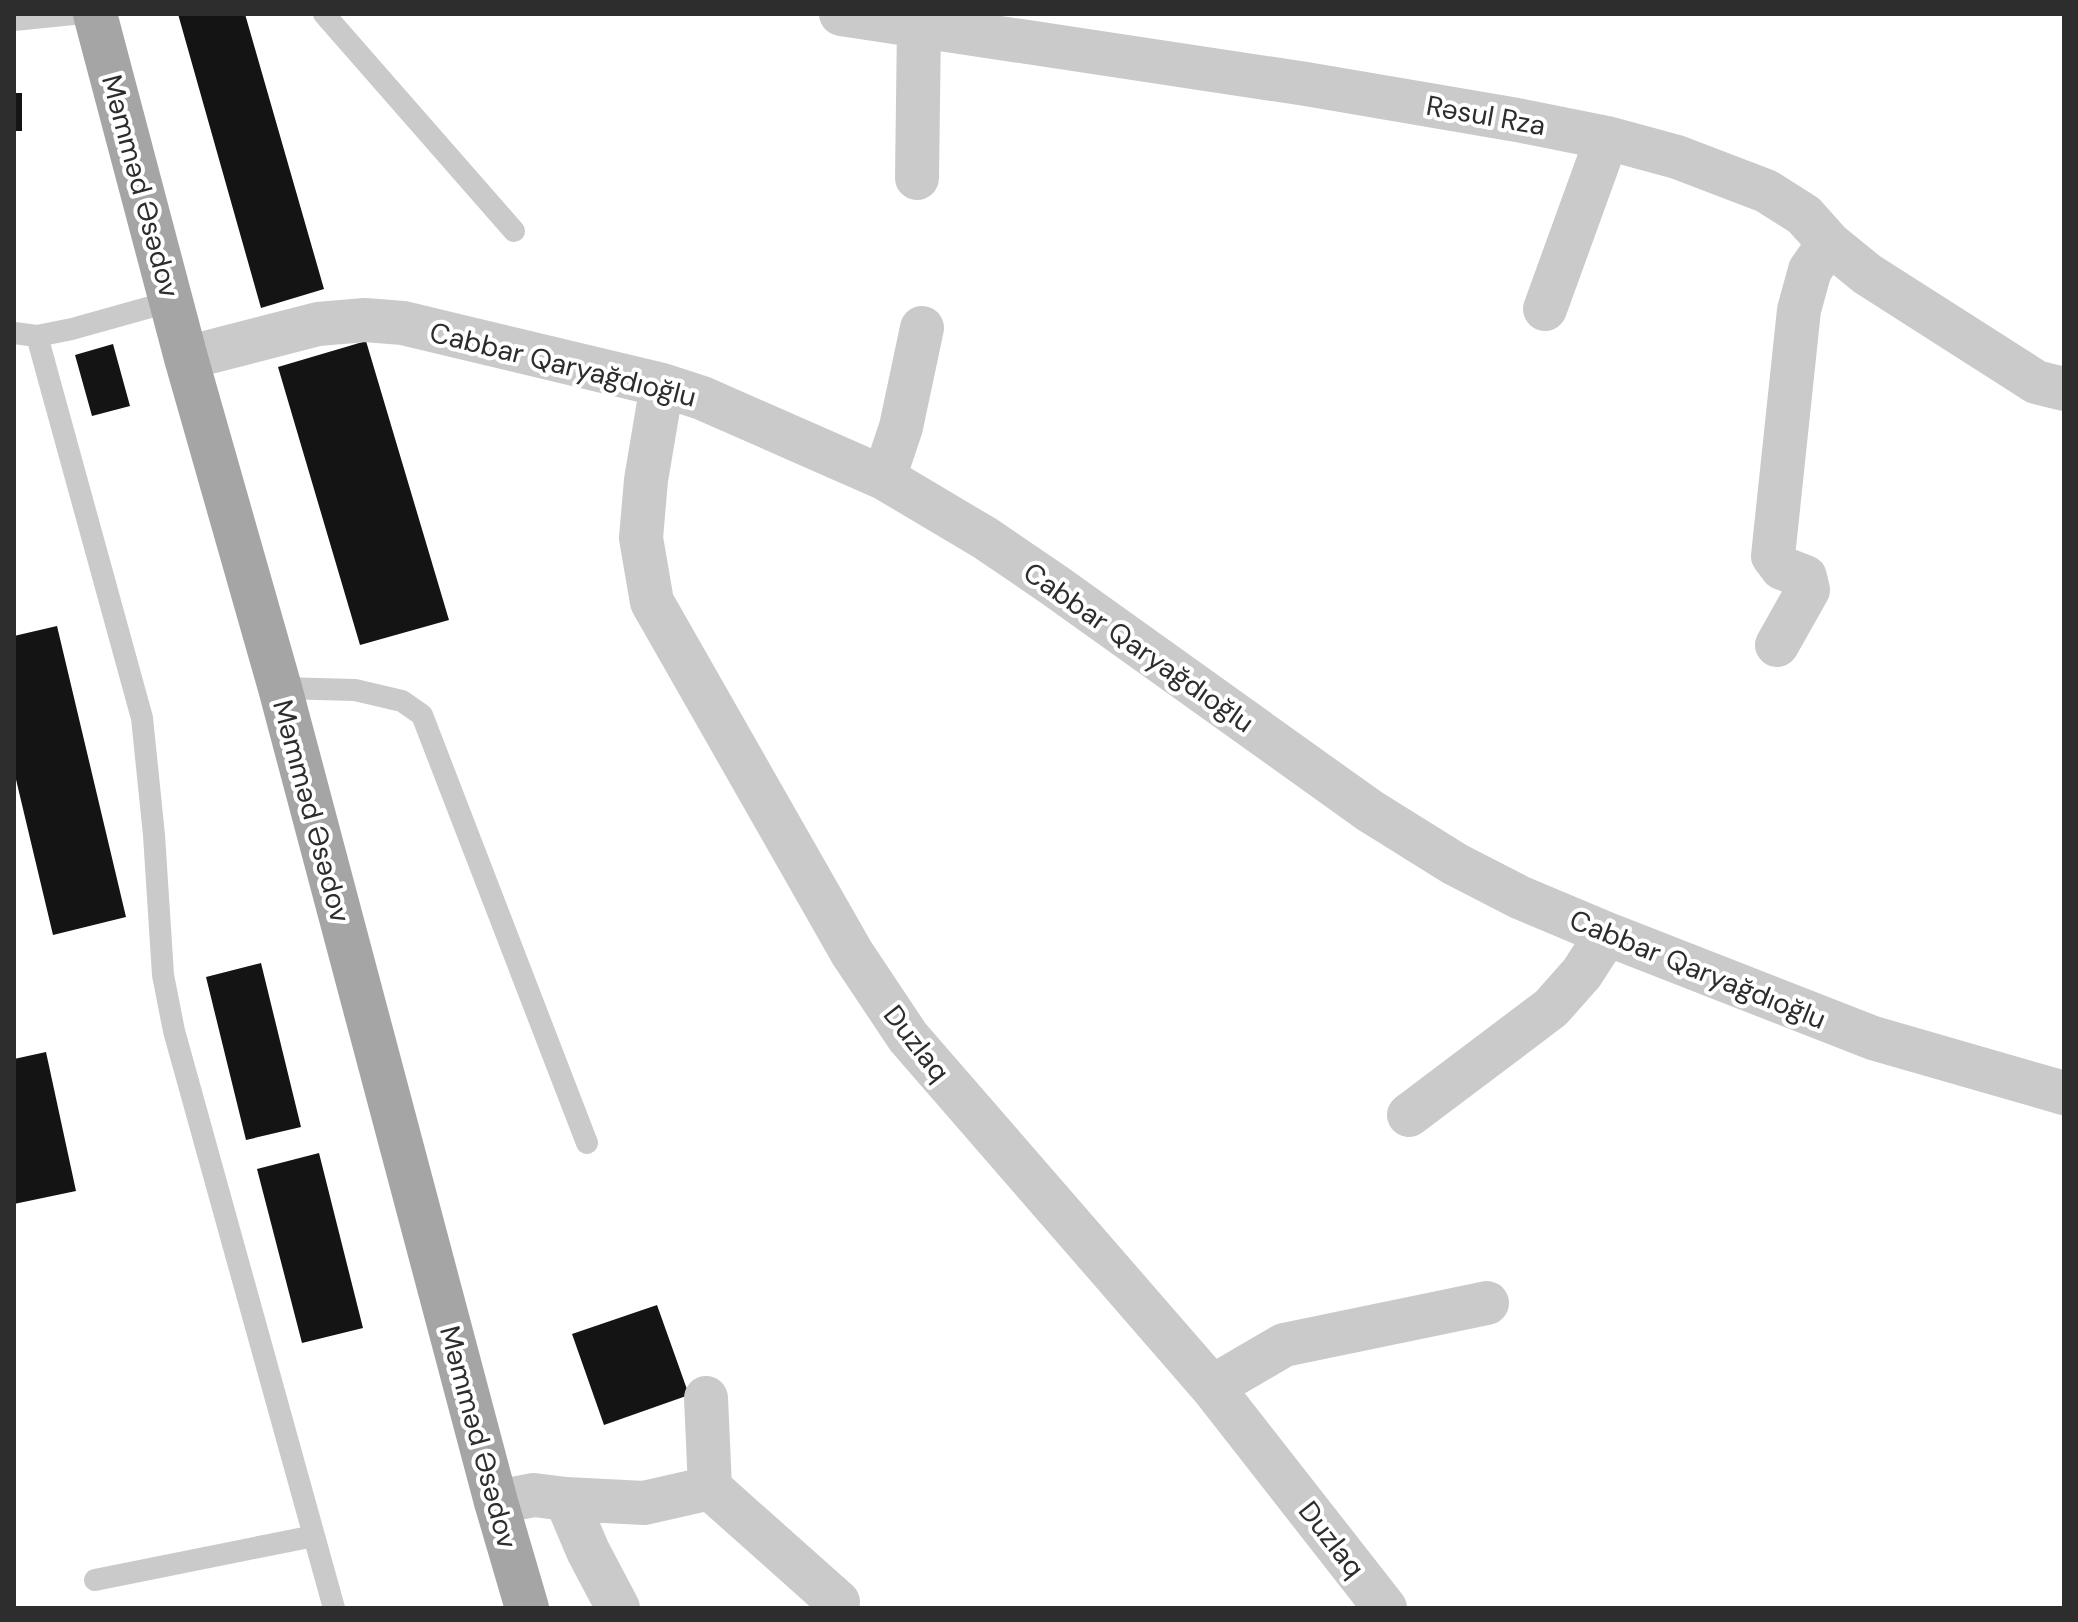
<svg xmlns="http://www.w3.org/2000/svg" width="2078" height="1622" font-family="'DM Sans',sans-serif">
	<rect width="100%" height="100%" fill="#fff"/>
	<!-- building -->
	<path fill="#141414" d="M178 14H245L324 289 261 308Z
		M14 93H22V131H14Z
		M366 341 449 620 360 645 278 367Z
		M113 344 130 406 92 416 75 355Z
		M57 626 126 917 53 935 14 771V636Z
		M261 963 301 1127 246 1140 206 977Z
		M46 1052 76 1191 14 1204V1059Z
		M319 1153 363 1328 302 1343 257 1169Z
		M657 1305 689 1395 604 1425 572 1334Z"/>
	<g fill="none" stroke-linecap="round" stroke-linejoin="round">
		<!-- service -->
		<path stroke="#cacaca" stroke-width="22" d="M324 14 514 231
			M14 20 73 14
			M14 333 37 336 72 329 172 301
			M37 336 142 718 154 835 163 975 174 1031 334 1608
			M280 688 355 690 402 701 422 715 587 1143
			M95 1580 314 1536"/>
		<!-- minor -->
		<path stroke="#cacaca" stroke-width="44" d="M841 14 1306 84 1517 120 1607 138 1677 157 1766 191 1804 215 1829 243 1867 274 2036 382 2064 389
			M917 178 919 25
			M1545 309 1607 138
			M186 358 318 324 365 320 403 323 662 385 702 398 884 478 985 538 1054 585 1370 811 1455 864 1519 897 1607 934 1873 1038 2064 1093
			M662 385 646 480 641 538 652 602 852 953 908 1037 1212 1387 1385 1608
			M884 478 901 427 922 328
			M1777 645 1808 590 1805 577 1782 568 1773 556 1799 310 1810 270 1829 243
			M1409 1115 1551 1008 1582 973 1607 934
			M1212 1387 1284 1345 1487 1303
			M706 1398 710 1488 838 1602
			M566 1499 644 1503 710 1488
			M496 1502 534 1495 566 1499 588 1551 618 1608"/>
		<!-- primary -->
		<path stroke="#a5a5a5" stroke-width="44" d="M95 14 186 358 280 688 496 1502 527 1608"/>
	</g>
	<g text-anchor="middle" stroke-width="8" stroke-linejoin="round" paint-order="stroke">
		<!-- street labels -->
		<g font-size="28" fill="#2d2d2d" stroke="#fff">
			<text transform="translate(1486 115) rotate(10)" y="10">Rəsul Rza</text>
			<text transform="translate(141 186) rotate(75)" y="10">Məmməd Əsədov</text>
			<text transform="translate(563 364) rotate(14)" y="10">Cabbar Qaryağdıoğlu</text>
			<text transform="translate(1139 647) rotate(35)" y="10">Cabbar Qaryağdıoğlu</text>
			<text transform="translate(312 811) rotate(75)" y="10">Məmməd Əsədov</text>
			<text transform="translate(1698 969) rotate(22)" y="10">Cabbar Qaryağdıoğlu</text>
			<text transform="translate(917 1043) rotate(52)" y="10">Duzlaq</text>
			<text transform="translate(479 1437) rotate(75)" y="10">Məmməd Əsədov</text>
			<text transform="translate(1332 1539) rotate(52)" y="10">Duzlaq</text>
		</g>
	</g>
	<!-- border -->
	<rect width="2078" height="1622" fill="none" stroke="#2d2d2d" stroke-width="32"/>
</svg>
